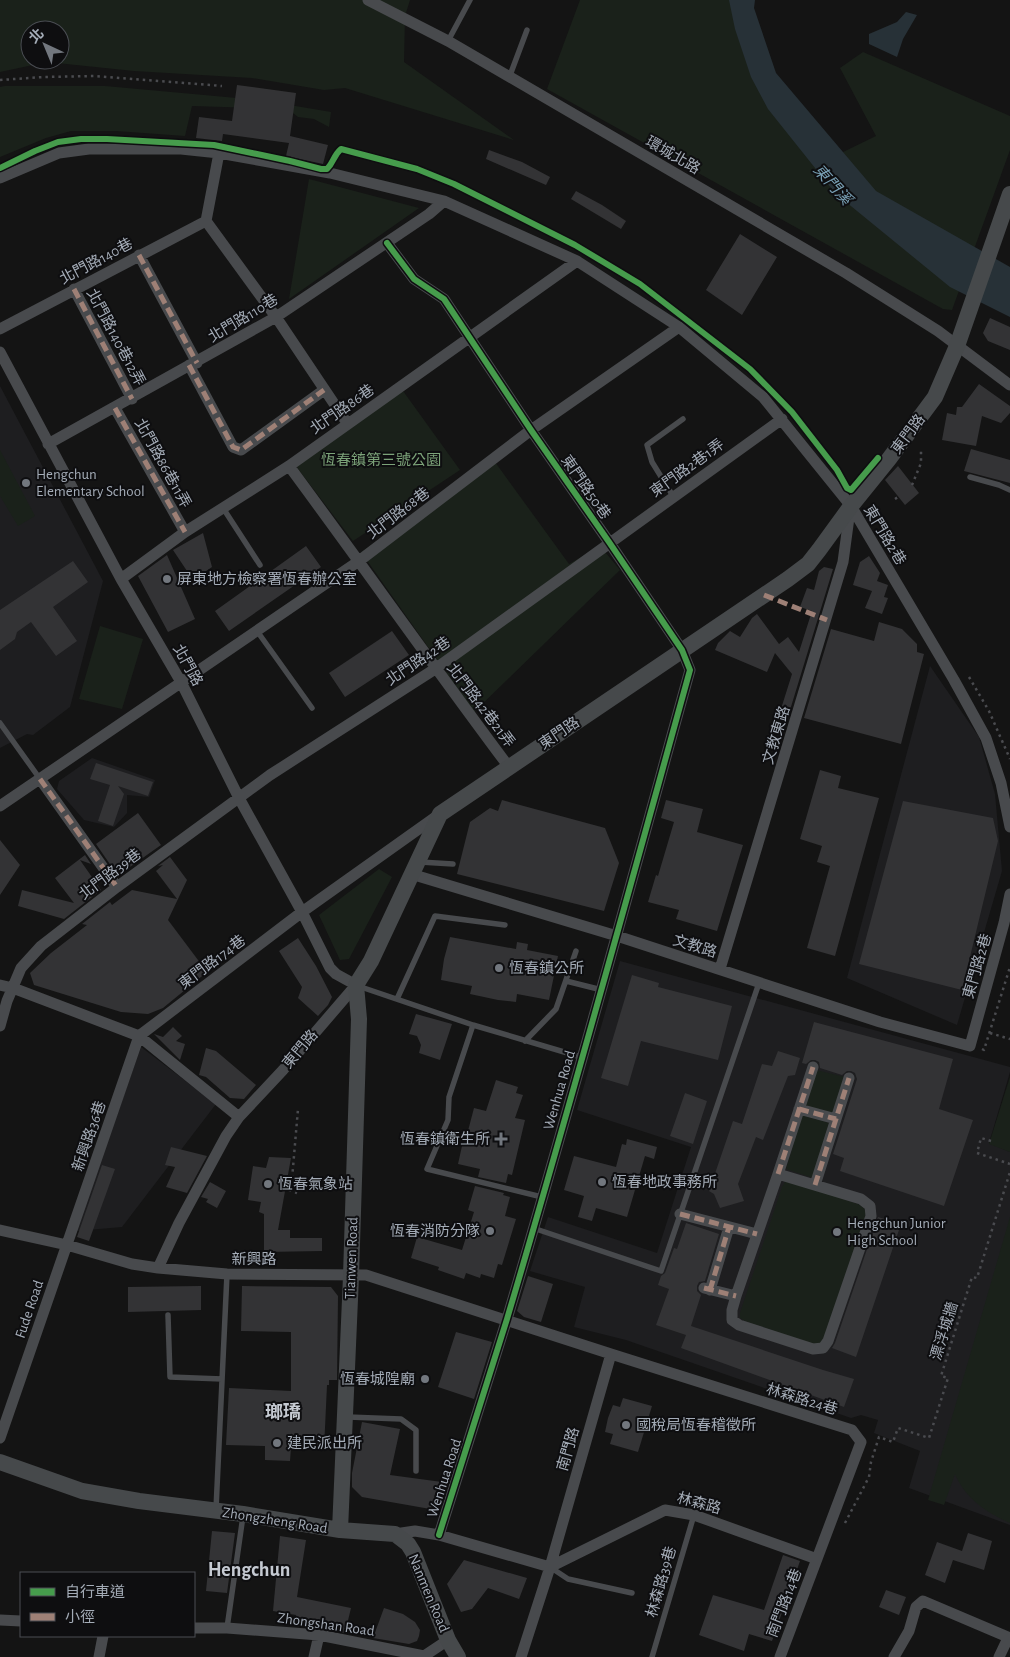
<svg xmlns="http://www.w3.org/2000/svg" width="1010" height="1657" font-family="'Alegreya Sans','Noto Sans TC',sans-serif">
	<rect width="100%" height="100%" fill="#141414"/>
	<!-- built -->
	<path fill="#1e1e20" d="M0 386 103 581 70 707 33 735 27 734 0 748Z
		M930 666 979 737 995 794 1002 871 957 1025 847 978Z
		M92 758 155 780 149 797 127 795V813L114 827 84 820 57 789 59 781Z
		M620 961 1010 1067V1072L989 1143 1010 1152V1525L909 1488 920 1451 874 1433 878 1420 861 1415 851 1418 626 1340 574 1327 585 1287 530 1271 548 1217 657 1253 691 1147 577 1110Z
		M141 1047 216 1104 122 1227 76 1231Z"/>
	<!-- green -->
	<path fill="#1a211a" fill-rule="evenodd" d="M0 0H410L405 16 404 62 514 140 345 88 324 90 252 78 134 71 47 62 0 72ZM30 30H60V60H30Z
		M580 0H737L745 47 839 154 876 136 840 68 863 52 1010 116V150L952 310 943 309 547 89Z
		M5 86H105L260 100 331 112 329 127 314 119 298 117 288 109 192 106 185 136 116 131H71L46 138 0 157V87Z
		M309 179 419 208 289 299Z
		M398 384 460 470 353 541 292 461Z
		M0 450 35 516 18 526 0 496Z
		M495 462 569 564 600 546 620 570 474 712 361 552Z
		M100 626 143 639 122 709 79 699Z
		M379 869 392 877 349 959 340 960 319 915Z
		M816 1070 845 1077 832 1114 805 1106Z
		M1010 1077V1152L989 1144Z
		M802 1115 829 1123 813 1178 786 1169Z
		M785 1182H792L858 1204 864 1208 866 1213 824 1339 819 1344H812L745 1321 740 1318V1313L782 1187Z
		M1010 1217V1523C987 1513 965 1498 955 1474L944 1505 928 1500Z"/>
	<!-- water -->
	<path fill="#273137" d="M729 0H755L754 8 776 73 876 191 1010 267V317L950 287 835 193 768 109 751 77 735 29Z
		M906 12 917 15 903 39 897 57 869 44V34L897 22Z"/>
	<!-- building -->
	<path fill="#333335" d="M237 85 296 93 290 136 328 145 323 164 286 156 289 143 223 134 222 141 196 138 199 117 232 121Z
		M489 150 522 162 550 177 546 185 486 159Z
		M576 191 602 205 626 221 621 229 571 199Z
		M740 234 777 257 742 315 706 290Z
		M990 318 1010 327V350L988 341 983 333Z
		M979 384 1010 406V413L1001 423 982 416 976 446 942 440 947 413 956 415 957 407H962Z
		M971 449 1010 460V483L964 471Z
		M898 466 919 493 905 505 885 480Z
		M203 533 212 567 193 580 173 550Z
		M306 546 321 567 229 631 215 611Z
		M167 555 195 619 168 632 138 576Z
		M869 556 880 573 877 581 888 585 884 597 888 598 882 614 865 608 872 591 853 585 860 562Z
		M73 561 88 582 53 607 77 641 56 656 31 622 17 632 15 639 0 650V610Z
		M824 567 833 569 783 733 774 731 792 674 775 653 767 672 715 650 718 643 730 631 740 637 752 618 757 614 779 644 788 637 799 652 812 611 800 607 807 588 814 590 819 571Z
		M879 622 902 629 917 644V652L924 654 901 744 804 718 831 629 874 641Z
		M392 631 409 655 345 697 329 673Z
		M96 763 153 782 148 796 118 786 124 794 113 826 98 821 110 785 90 779Z
		M820 770 841 776 838 788 879 798 835 956 807 948 830 866 817 862 822 846 800 839Z
		M502 800 605 828 619 863 604 911 457 874 470 822 490 808 498 811Z
		M666 800 703 809 697 832 743 845 717 931 676 919 679 910 648 902 656 875 658 876 674 822 661 818Z
		M903 801 993 818 998 841 962 990 859 964Z
		M138 813 161 845 120 874 116 873 96 844Z
		M0 840 20 865 0 895Z
		M85 855 91 864 80 860 101 890 64 919 18 906 22 890 74 903 55 878Z
		M170 857 187 880 168 920 207 972 163 1008 148 1014 121 1012 34 985 30 973 51 953 87 925 82 924 110 902 112 905 132 890 177 899 156 871 163 865 158 866Z
		M450 937 516 949 517 942 528 944 527 950 558 956 549 1000 517 994 516 1002 498 1000 470 994 472 986 441 980 444 959Z
		M298 938 316 966 332 997 328 1005 318 1016 298 998 302 987 279 951Z
		M632 975 659 983 658 987 732 1006 718 1060 641 1041 628 1086 601 1078Z
		M416 1014 452 1024 440 1060 419 1053 421 1045 417 1036 409 1034Z
		M814 1022 953 1059 939 1109 973 1120 944 1206 840 1171 844 1158 833 1154 857 1079 855 1073 851 1071H847L842 1075 820 1068 819 1062 815 1060H811L806 1064 802 1063Z
		M173 1027 182 1036 176 1041 185 1044 180 1060 154 1034 163 1037Z
		M206 1048 216 1051 256 1085 244 1099 230 1098 206 1077 199 1075Z
		M778 1051 800 1058 795 1075 788 1076 763 1140 756 1137 738 1184 744 1201 720 1208 714 1194 709 1191 733 1121 742 1124 762 1064 772 1066Z
		M496 1080 518 1087 516 1093 523 1095 515 1118 525 1120 512 1175 508 1174 506 1183 478 1177 480 1169 458 1164 462 1146H464L474 1108 486 1111Z
		M685 1093 707 1101 693 1144 670 1136Z
		M627 1139 657 1147 654 1159 645 1156 627 1217 596 1208 592 1221 578 1217 584 1196 564 1190 574 1156 616 1167 622 1144 626 1145Z
		M171 1147 207 1156 187 1193 166 1187 175 1167 165 1165Z
		M269 1157 291 1158 278 1230H290V1238H322V1251L264 1252V1214L259 1212 261 1202 248 1200 253 1166 266 1168Z
		M102 1165 115 1169 89 1241 77 1237Z
		M210 1182 226 1191 217 1208 206 1202 208 1199 201 1197Z
		M475 1186 504 1193 503 1195 510 1197 505 1216 516 1219 502 1265 498 1264 494 1278 481 1274 480 1278 466 1273 464 1279 438 1270 439 1267 411 1258 417 1237 462 1250 474 1212 468 1210Z
		M878 1217 901 1224 856 1357 832 1348 835 1343Z
		M686 1223 719 1234 705 1281 699 1282 697 1286V1291L701 1295 691 1326 823 1370 854 1379 844 1407 681 1348 686 1335 656 1325 669 1289 658 1285 661 1276 665 1273 674 1248 677 1249Z
		M528 1276 553 1284 541 1322 524 1317 517 1311Z
		M201 1286V1310L128 1312V1287Z
		M242 1286 331 1287 338 1296 337 1380H329V1385H327L324 1449 291 1447 290 1461 265 1460V1446L226 1445 229 1388 291 1391V1332L241 1331Z
		M456 1332 492 1342 474 1399 438 1387Z
		M623 1398 652 1406 638 1452 610 1444 613 1434 605 1432 608 1418 613 1405 620 1407Z
		M362 1422 400 1429 390 1475 442 1482 436 1510 362 1497 352 1487V1473Z
		M212 1531 235 1533 227 1593 206 1591Z
		M968 1533 992 1541 984 1570 953 1560 945 1583 925 1575 937 1542 962 1551Z
		M280 1536 306 1540 297 1597 351 1608 345 1633 320 1628 294 1626 296 1615 273 1611Z
		M783 1555 800 1561 772 1641 749 1634 744 1651 699 1635 713 1595 764 1610Z
		M464 1560 527 1578 519 1599 488 1588 472 1609 461 1612 447 1584Z
		M886 1590 906 1597 899 1615 879 1607Z
		M384 1608 403 1614 415 1622 420 1630 419 1636 417 1641 409 1644 373 1638Z"/>
	<g fill="none" stroke-linecap="round" stroke-linejoin="round">
		<!-- path -->
		<path stroke="#4a4b4f" stroke-width="2.5" stroke-dasharray="2.5 4" stroke-linecap="butt" d="M0 80 44 77 94 76 222 86
			M912 485 921 463V450
			M895 499 898 497
			M969 677 989 711 1010 759
			M990 1033 1010 1039
			M982 1049 984 1050 1010 967
			M991 1141 981 1138 977 1153 1010 1164
			M289 1190 297 1193
			M291 1191 298 1109
			M845 1523 869 1477 871 1462 879 1437 893 1442 898 1428 929 1438 948 1378 941 1376 972 1277 977 1278 1010 1172"/>
		<!-- lane -->
		<path stroke="#484a4d" stroke-width="5.5" d="M448 41 470 0
			M509 78 527 30
			M970 477 999 485 1010 490
			M673 496 652 462 647 445 683 419
			M223 508 260 565
			M257 631 312 708
			M0 723 40 779
			M420 862 453 864
			M566 981 602 990
			M358 986 473 1025 581 1057
			M397 999 435 916 505 925
			M473 1025 449 1097 448 1120 427 1169 542 1197
			M525 1041 556 1009 576 951
			M533 1228 661 1271 759 983
			M168 1315 170 1377 222 1379
			M348 1417 401 1419 416 1430V1471
			M216 1509 227 1274
			M550 1567 568 1579 632 1593
			M227 1628 243 1516
			M652 1657 694 1515"/>
		<!-- street -->
		<path stroke="#484a4d" stroke-width="11" d="M368 0 448 41 846 273 938 331 1010 385
			M219 153 206 221 276 317 347 423
			M0 178 59 153 89 149H181L219 153 330 173 444 201 577 261 679 327 763 397 851 506 954 680 986 738 1001 783 1010 827
			M387 243 414 279 444 299 531 430 609 542 682 650 690 670C630 887 571 1104 507 1319 485 1391 461 1463 439 1535
			M139 255 197 363
			M74 289 132 399
			M0 329 206 221
			M0 352 121 579 181 682 239 798 302 912 330 968 336 974 356 985 283 1070 239 1117 226 1136 179 1223 158 1268
			M189 365 233 447 241 450 324 390
			M115 408 185 532
			M48 444 276 317 429 214 444 201
			M289 466C363 566 434 667 509 767
			M121 579 185 532 289 466 577 261
			M40 779 117 887
			M0 806 359 561 531 430 679 327
			M411 874 617 936 880 1022 970 1046 1004 923 1010 894
			M720 969 843 562 850 510
			M0 985 13 988 139 1036 239 1117
			M0 1026 7 1001 21 968 41 946 117 887 270 775 435 669 782 419
			M139 1036 302 912 437 816
			M799 1109 836 1119
			M778 1174 861 1199 870 1206 871 1216 828 1341 823 1348 813 1349 739 1325 732 1320V1310L736 1296Z
			M778 1174 813 1067
			M815 1185 849 1078
			M680 1214 757 1234
			M0 1230 67 1245 132 1264 158 1268 227 1274 366 1275 611 1354 550 1567 521 1657
			M704 1288 736 1296
			M710 1290 729 1227
			M611 1354 852 1430 861 1442 780 1657
			M0 1438 139 1036
			M395 1534 415 1531 439 1535 550 1567 665 1510 694 1515 817 1559
			M0 1620 21 1621
			M194 1628H227L319 1635 424 1656 448 1640
			M99 1657 103 1636
			M314 1657 319 1635
			M894 1657 909 1631 916 1607 923 1601 1010 1638
			M999 1657 1008 1638"/>
		<!-- secondary -->
		<path stroke="#46494b" stroke-width="16" d="M0 1462 82 1491 139 1501 243 1514 340 1530 395 1534 408 1544 413 1552 448 1640 458 1657
			M340 1530 351 1276 359 1019 356 985 371 961 440 814 788 579 808 564 819 550 851 506 889 459 935 397 957 346 1010 194"/>
		<!-- quiet -->
		<path stroke="#9e8076" stroke-width="5" stroke-dasharray="10 5" stroke-linecap="butt" d="M139 255 197 363
			M74 289 132 399
			M189 365 233 447 241 450 324 390
			M115 408 185 532
			M764 595 827 620
			M40 779 117 887
			M799 1109 836 1119
			M778 1174 813 1067
			M815 1185 849 1078
			M680 1214 757 1234
			M704 1288 736 1296
			M710 1290 729 1227"/>
		<!-- cycleway casing -->
		<g stroke="#0e0e10" stroke-width="9">
			<path id="cycleway" d="M0 168 35 151 58 142 81 139H107L214 145 290 161 321 169H327C334 162 333 156 341 149L417 169 454 184 575 245 640 284 750 369 792 412 837 470 847 488 851 490 878 458
				M387 243 414 279 444 299 531 430 609 542 682 650 690 670C630 887 571 1104 507 1319 485 1391 461 1463 439 1535"/>
		</g>
		<!-- cycleway -->
		<use href="#cycleway" stroke="#469c4c" stroke-width="6"/>
	</g>
	<!-- markers -->
	<g fill="#72777e" stroke="#0e0e10" stroke-width="2">
		<circle cx="26" cy="483" r="5"/>
		<circle cx="167" cy="579" r="5"/>
		<circle cx="499" cy="968" r="5"/>
		<path d="M498.5 1131.5h5v5h5v5h-5v5h-5v-5h-5v-5h5z"/>
		<circle cx="602" cy="1182" r="5"/>
		<circle cx="268" cy="1184" r="5"/>
		<circle cx="490" cy="1231" r="5"/>
		<circle cx="837" cy="1232" r="5"/>
		<circle cx="425" cy="1379" r="5"/>
		<circle cx="626" cy="1425" r="5"/>
		<circle cx="277" cy="1443" r="5"/>
	</g>
	<g text-anchor="middle" stroke-width="4" stroke-linejoin="round" paint-order="stroke">
		<!-- street labels -->
		<g font-size="15" fill="#a4acb7" stroke="#0e0e10">
			<text transform="translate(673 155) rotate(30)" y="5">環城北路</text>
			<text transform="translate(96 261) rotate(-28)" y="5">北門路140巷</text>
			<text transform="translate(243 318) rotate(-31)" y="5">北門路110巷</text>
			<text transform="translate(116 337) rotate(62)" y="5">北門路140巷12弄</text>
			<text transform="translate(342 409) rotate(-35)" y="5">北門路86巷</text>
			<text transform="translate(908 434) rotate(-53)" y="5">東門路</text>
			<text transform="translate(163 463) rotate(61)" y="5">北門路86巷11弄</text>
			<text transform="translate(687 468) rotate(-36)" y="5">東門路2巷1弄</text>
			<text transform="translate(586 487) rotate(55)" y="5">東門路50巷</text>
			<text transform="translate(398 513) rotate(-37)" y="5">北門路68巷</text>
			<text transform="translate(885 535) rotate(59)" y="5">東門路2巷</text>
			<text transform="translate(418 661) rotate(-34)" y="5">北門路42巷</text>
			<text transform="translate(188 665) rotate(61)" y="5">北門路</text>
			<text transform="translate(481 705) rotate(53)" y="5">北門路42巷21弄</text>
			<text transform="translate(559 733) rotate(-34)" y="5">東門路</text>
			<text transform="translate(776 735) rotate(-73)" y="5">文教東路</text>
			<text transform="translate(110 874) rotate(-37)" y="5">北門路39巷</text>
			<text transform="translate(695 946) rotate(17)" y="5">文教路</text>
			<text transform="translate(212 962) rotate(-37)" y="5">東門路174巷</text>
			<text transform="translate(977 966) rotate(-74)" y="5">東門路2巷</text>
			<text transform="translate(300 1049) rotate(-50)" y="5">東門路</text>
			<text transform="translate(559 1090) rotate(-74)" y="5">Wenhua Road</text>
			<text transform="translate(89 1136) rotate(-71)" y="5">新興路36巷</text>
			<text transform="translate(351 1258) rotate(-88)" y="5">Tianwen Road</text>
			<text x="254" y="1264">新興路</text>
			<text transform="translate(29 1309) rotate(-71)" y="5">Fude Road</text>
			<text transform="translate(944 1331) rotate(-73)" y="5">漂浮城牆</text>
			<text transform="translate(802 1399) rotate(17)" y="5">林森路24巷</text>
			<text transform="translate(568 1449) rotate(-74)" y="5">南門路</text>
			<text transform="translate(444 1478) rotate(-72)" y="5">Wenhua Road</text>
			<text transform="translate(699 1503) rotate(15)" y="5">林森路</text>
			<text transform="translate(275 1520) rotate(9)" y="5">Zhongzheng Road</text>
			<text transform="translate(661 1582) rotate(-74)" y="5">林森路39巷</text>
			<text transform="translate(429 1593) rotate(67)" y="5">Nanmen Road</text>
			<text transform="translate(784 1603) rotate(-69)" y="5">南門路14巷</text>
			<text transform="translate(326 1624) rotate(8)" y="5">Zhongshan Road</text>
		</g>
		<!-- park labels -->
		<g font-size="15" fill="#7ca379" stroke="#0e0e10">
			<text x="381" y="465">恆春鎮第三號公園</text>
		</g>
		<!-- poi labels -->
		<g font-size="15" fill="#a4acb7" stroke="#0e0e10" text-anchor="start">
			<text x="36" y="479">Hengchun<tspan x="36" dy="17">Elementary School</tspan></text>
			<text x="177" y="584">屏東地方檢察署恆春辦公室</text>
			<text x="509" y="973">恆春鎮公所</text>
			<text x="490" y="1144" text-anchor="end">恆春鎮衛生所</text>
			<text x="612" y="1187">恆春地政事務所</text>
			<text x="278" y="1189">恆春氣象站</text>
			<text x="847" y="1228">Hengchun Junior<tspan x="847" dy="17">High School</tspan></text>
			<text x="480" y="1236" text-anchor="end">恆春消防分隊</text>
			<text x="415" y="1384" text-anchor="end">恆春城隍廟</text>
			<text x="636" y="1430">國稅局恆春稽徵所</text>
			<text x="287" y="1448">建民派出所</text>
		</g>
		<!-- water labels -->
		<g font-size="16" font-style="italic" fill="#789fb4" stroke="#0e0e10">
			<text transform="translate(833 184) rotate(48)" y="6">東門溪</text>
		</g>
		<!-- quarter labels -->
		<g font-size="18" font-weight="bold" fill="#c5cad2" stroke="#0e0e10">
			<text x="283" y="1418">瑯𤩝</text>
		</g>
		<!-- district labels -->
		<g font-size="20" font-weight="bold" fill="#c5cad2" stroke="#0e0e10">
			<text x="249" y="1576">Hengchun</text>
		</g>
	</g>
	<!-- legend -->
	<rect x="20" y="1572" width="175" height="65" fill="#0e0e10" stroke="#4a4d53"/>
	<rect x="30" y="1588" width="25" height="8" fill="#469c4c" stroke="#4a4d53"/>
	<text x="65" y="1597" font-size="15" fill="#a4acb7">自行車道</text>
	<rect x="30" y="1613" width="25" height="8" fill="#9e8076" stroke="#4a4d53"/>
	<text x="65" y="1622" font-size="15" fill="#a4acb7">小徑</text>
	<!-- north arrow -->
	<g transform="translate(45 45) rotate(316)"><circle r="24" fill="#0e0e10" stroke="#4a4d53"/>
	<path d="M0-4L9 19L0 12L-9 19Z" fill="#72777e"/>
	<text y="-8" font-size="14" font-weight="bold" text-anchor="middle" fill="#a4acb7">北</text>
	</g>
</svg>
